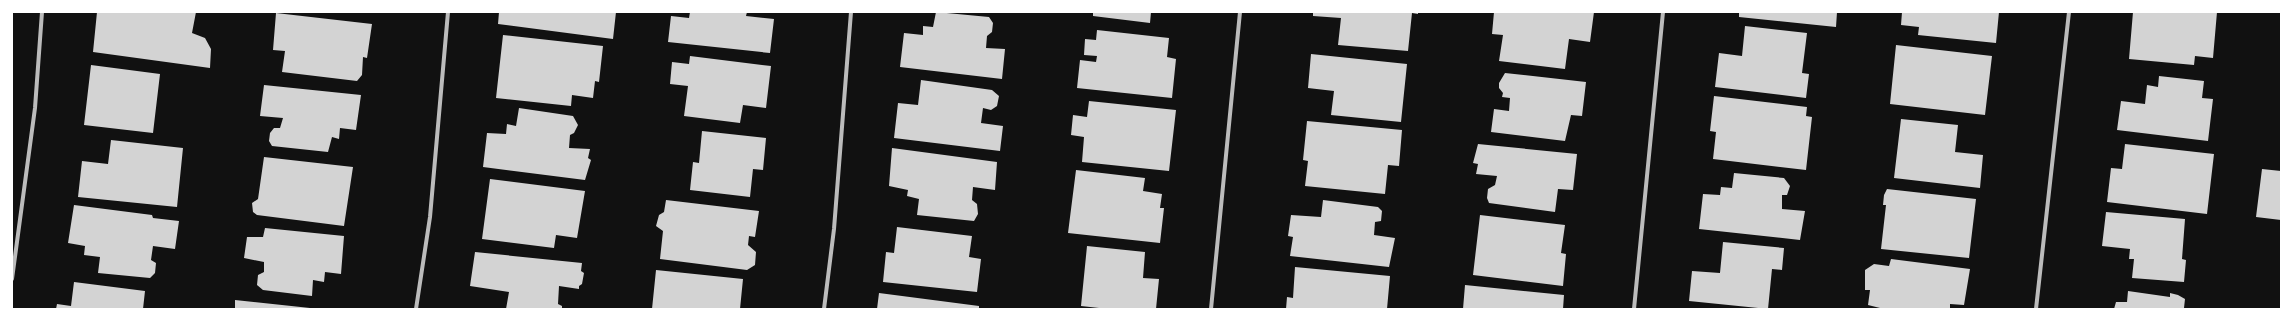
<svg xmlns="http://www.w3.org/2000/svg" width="2293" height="321" font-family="Manrope,sans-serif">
	<rect width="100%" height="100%" fill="#111"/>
	<!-- building -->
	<path fill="#d3d3d3" d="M97 12H196L192 33 205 38 211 49 210 68 93 52Z
		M499 12H616L613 39 498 24Z
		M690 12H747L746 16 774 19 770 53 668 42 671 16 689 18Z
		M936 12 989 17 993 23 992 32 987 36 986 48 1005 49 1002 79 900 67 904 33 923 35V26L933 27Z
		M1093 12H1151L1150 23 1093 16Z
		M1313 12H1418V14L1412 13 1408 51 1338 45 1341 18 1313 16Z
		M1494 12H1594L1590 42 1569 39 1565 69 1499 61 1503 35 1492 34Z
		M1739 12H1837L1836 27 1739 17Z
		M1902 12H1999L1996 43 1918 35 1919 27 1901 25Z
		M2133 12H2217L2213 58 2195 56 2194 65 2129 59Z
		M276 13 372 24 367 58 363 57 362 75 357 81 282 72 285 51 273 50Z
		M1745 26 1807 33 1802 73 1809 74 1806 98 1715 87 1719 53 1742 56Z
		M1097 30 1169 38 1167 57 1176 59 1172 98 1077 88 1080 60 1096 62 1097 56 1084 55 1085 39 1096 40Z
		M503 35 603 46 599 82 595 81 593 98 572 95 571 106 496 98Z
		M1896 45 1992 56 1985 115 1890 104Z
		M1311 54 1407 64 1401 122 1331 115 1334 91 1308 88Z
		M690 56 771 66 766 108 743 105 740 123 684 116 688 86 670 84 672 62 689 64Z
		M91 65 160 74 153 133 84 125Z
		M1505 73 1586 82 1582 116 1571 115 1565 141 1491 132 1494 109 1509 111 1510 98 1502 97 1503 93 1499 88V83Z
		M2159 76 2204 81 2202 98 2213 99 2208 141 2117 130 2121 101 2145 104 2147 85 2158 87Z
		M921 80 992 90 999 96 997 106 991 110 983 108 981 123 1003 126 1000 151 894 138 898 103 918 105Z
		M264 85 361 95 356 130 340 128 339 139 332 137 328 152 272 146 269 141 270 133 274 128H280L283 118 260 116Z
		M1714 96 1807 107 1806 116 1812 117 1806 170 1713 159 1716 132 1710 131Z
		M1089 101 1176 110 1169 171 1082 162 1084 137 1071 135 1073 115 1087 117Z
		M519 108 573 116 578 125 574 133 570 135 569 148 590 149 588 158 591 160 585 180 483 167 487 133 506 134 507 124 516 126Z
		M1901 119 1958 125 1955 152 1983 155 1980 188 1894 178Z
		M1307 121 1402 130 1399 166 1388 165 1385 194 1305 186 1308 161 1303 160Z
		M702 131 766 138 763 170 753 169 750 197 690 190 693 162 699 163Z
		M111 140 183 148 177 207 78 197 82 161 108 164Z
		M1478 144 1577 154 1573 190 1558 189 1555 212 1489 203 1487 198 1488 189 1495 185 1497 176 1476 174 1478 164 1473 163Z
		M2125 144 2214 154 2207 214 2107 202 2111 168 2122 169Z
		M892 148 997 162 995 190 973 187 972 200 977 204 978 214 974 221 917 215 919 199 907 196 908 190 889 186Z
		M264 157 353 167 344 226 257 215 253 212 252 203 258 199Z
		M2262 169 2281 171V220L2256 217Z
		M1076 170 1145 178 1143 191 1162 194 1160 208H1164L1160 243 1068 233Z
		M1734 173 1784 178 1790 186 1787 195H1782V209L1805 211 1800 240 1699 229 1703 194 1720 195 1721 187 1732 188Z
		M490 179 585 191 577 238 556 235 554 248 482 239Z
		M1887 189 1976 199 1969 258 1881 249 1886 205H1883L1884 195Z
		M666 200 759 211 755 237 749 236 748 245 756 252 755 265 747 270 660 259 663 231 656 226 659 215 664 212Z
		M1323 200 1378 207 1382 211 1381 221 1375 222 1374 235 1395 238 1389 267 1290 256 1293 237 1288 236 1291 215 1321 217Z
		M74 205 152 215 153 218 179 221 175 249 153 246 151 260 156 263 155 273 150 278 98 273 100 257 84 255 85 246 68 243Z
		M2106 212 2185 219 2182 259 2186 260 2184 282 2132 278 2134 259H2129L2130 249 2102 246Z
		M1480 215 1565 225 1561 253 1566 254 1563 286 1473 275Z
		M897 227 972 236 969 257 981 259 977 292 883 282 886 252 894 253Z
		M265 228 344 236 341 274 325 272 324 282 313 280 312 296 263 290 257 285 258 275 264 272V262L244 258 247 237H263Z
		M1723 242 1784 248 1782 270 1772 269 1768 309 1689 301 1692 271 1720 273Z
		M1087 246 1145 252 1143 278 1159 279 1156 309H1108L1081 306Z
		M475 252 582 263 581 271 584 273 582 284 579 286V289L559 286 558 304 562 306V309H506L509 292 470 286Z
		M1891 259 1970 269 1964 305 1950 304V309H1884L1868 305 1870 290H1865V270L1874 264 1889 266Z
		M1295 267 1390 276 1387 309H1286L1287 297 1293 298Z
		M656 270 743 279 740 309H652Z
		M74 282 145 291 143 309H56L57 304 71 306Z
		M1465 285 1564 295 1563 309H1463Z
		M2128 291 2170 297V293L2178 295 2185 299 2184 308 2114 309 2116 302H2127Z
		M879 293 979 306V309H877Z
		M235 300 310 308V309H235Z"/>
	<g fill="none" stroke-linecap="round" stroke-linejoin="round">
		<!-- minor -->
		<path stroke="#bcbcbc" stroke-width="4" d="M12 279 35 108 42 12
			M416 309 430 217 448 12
			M824 309 834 229 851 12
			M1211 309 1240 12
			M1634 309 1663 12
			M2036 309 2069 12"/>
	</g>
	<!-- border -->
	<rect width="2293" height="321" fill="none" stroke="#ffffff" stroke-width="26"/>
</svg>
